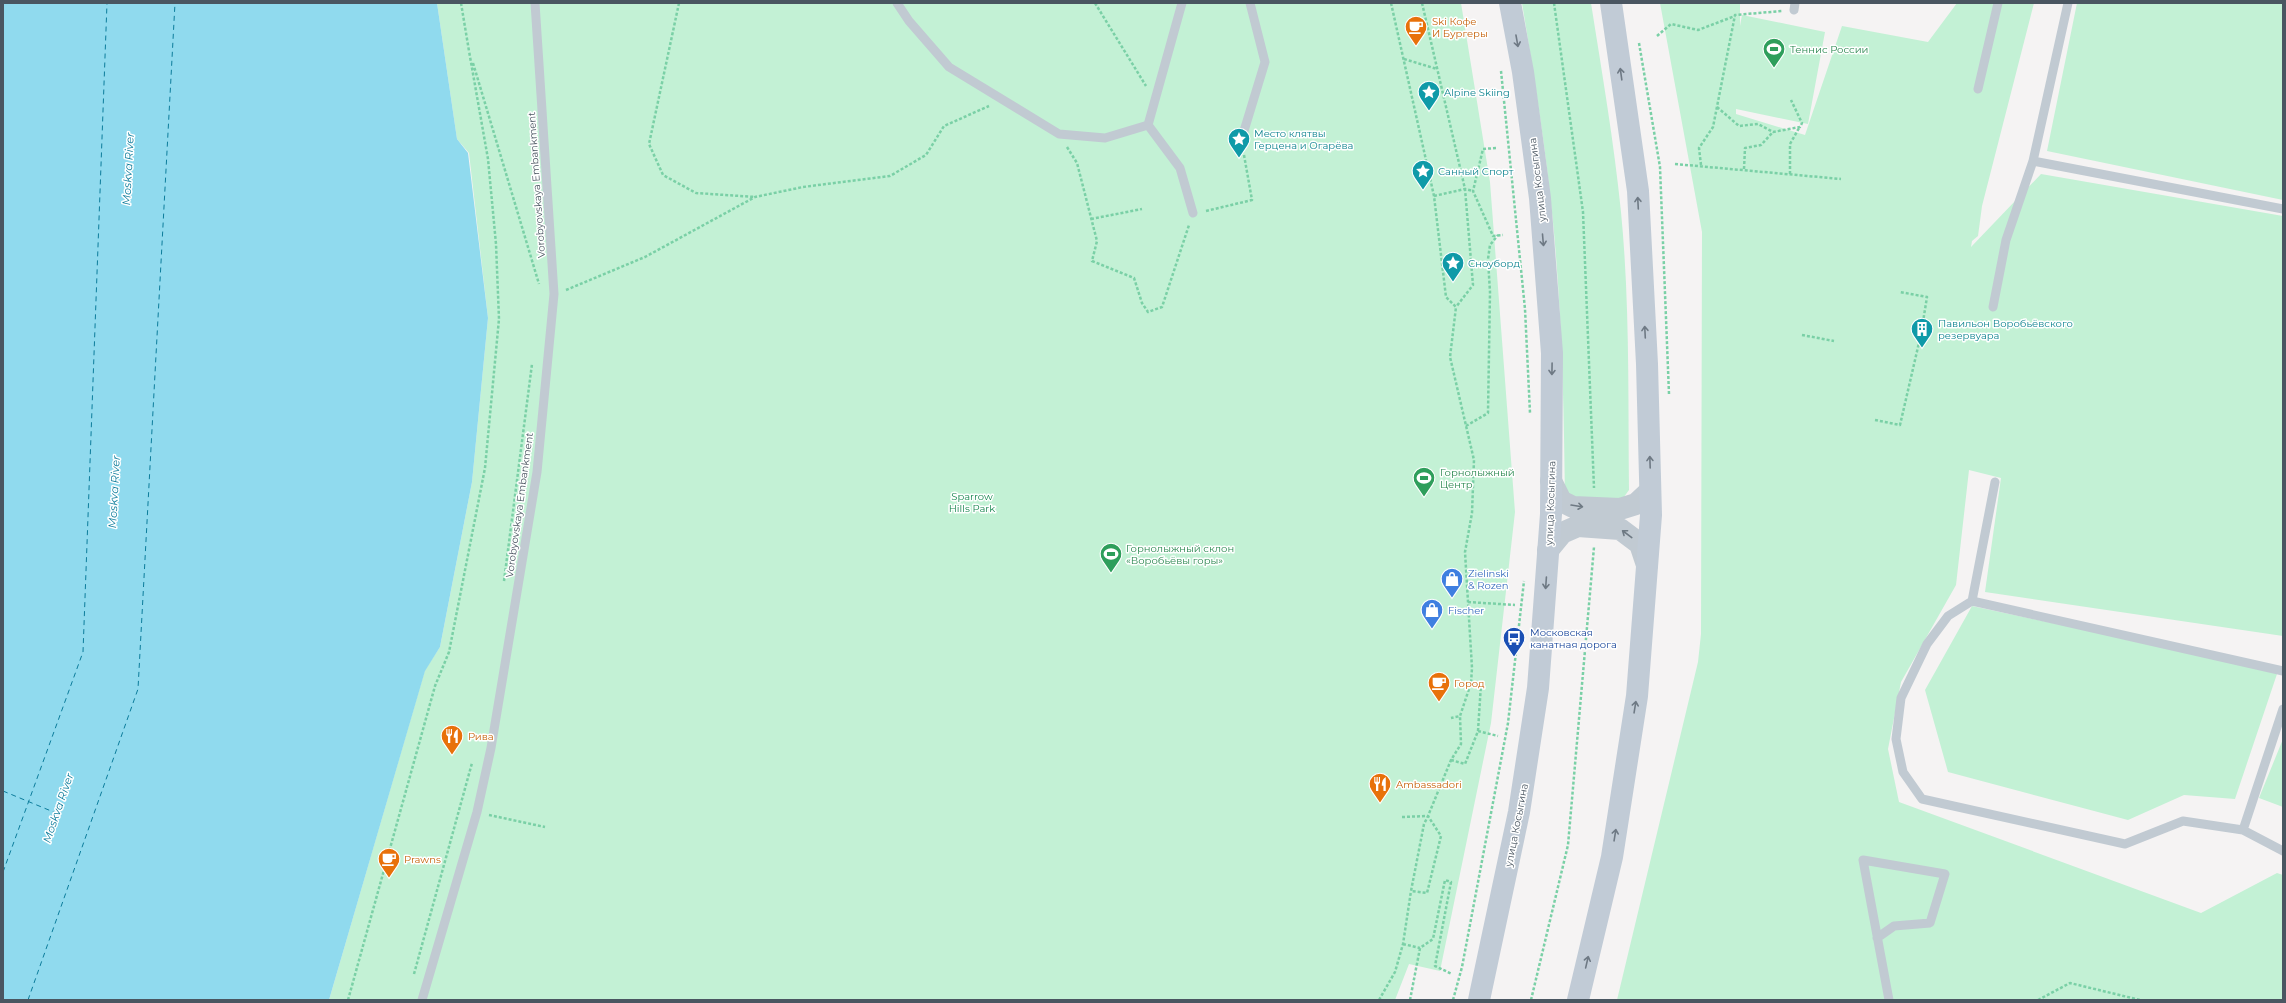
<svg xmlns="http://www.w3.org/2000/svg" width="2286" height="1003" font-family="Montserrat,sans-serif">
	<rect width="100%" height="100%" fill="#f5f3f3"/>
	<!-- green -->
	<path fill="#c3f1d5" d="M437 3H1461L1490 182 1515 512 1491 723 1440 971 1409 964 1395 1000H329L425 670 440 647 472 482 488 318 469 153 457 139Z
		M1522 3H1591C1602 73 1614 142 1621 212 1630 304 1628 398 1629 490L1621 501H1565C1564 408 1562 315 1553 222 1546 149 1534 76 1522 3Z
		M1660 3H1740V26L1742 15 1825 32 1808 124 1736 109V114L1805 135 1842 26 1928 42 1957 3H2034L1982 206 1978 236 1972 241 1971 247 2041 174 2283 216V636L1985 592 2001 478 1969 470 1956 585 1901 682 1888 749 1899 802 2201 913 2277 873 2283 875V1000H1617L1698 662 1701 634 1702 232Z
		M2077 3H2283V200L2047 151Z
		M1972 606 2278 671 2235 799 2184 795 2128 820 1948 772 1925 690Z
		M2283 739V807L2259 798Z"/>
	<!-- water -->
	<path fill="#90daee" d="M3 3H437L457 139 468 153 488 318 472 482 440 647 425 671 329 1000H3Z"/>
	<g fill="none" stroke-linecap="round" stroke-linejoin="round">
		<!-- ferry -->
		<path stroke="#0c7c9b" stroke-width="1" stroke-dasharray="5 4" stroke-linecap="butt" d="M3 791 56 813
			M3 872 83 652 107 3
			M28 1000 138 689 175 3"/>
		<!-- path -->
		<path stroke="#7ad0a6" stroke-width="2.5" stroke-dasharray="3 2" stroke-linecap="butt" d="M461 3 469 51
			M679 3 649 144 663 175 696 193 755 197
			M1095 3 1146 86
			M1391 3 1434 196 1446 297 1456 307 1450 357 1474 460 1472 513 1465 552 1472 668 1471 683 1460 716 1451 718
			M1422 3 1465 189 1473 285 1456 307
			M1554 3 1583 212 1594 488
			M1657 36 1671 24 1698 30 1735 16
			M1639 43 1660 167 1669 394
			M1404 59 1437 69
			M473 63 539 284
			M1501 71 1525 309 1530 413
			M1717 107 1739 126 1758 124 1773 132 1800 127 1802 123 1791 100
			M1067 147 1077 163 1097 241 1092 261 1134 278 1142 303 1148 312 1162 307 1189 225
			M1496 148 1483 149 1473 191 1493 236 1503 235
			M1675 164 1841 179
			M1701 165 1699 148 1713 127 1735 15 1782 11
			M1744 169 1745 148 1761 145 1773 132
			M1790 174V144L1799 128
			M1434 196 1465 189 1473 191
			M1206 211 1252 200 1244 155
			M1091 219 1142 209
			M566 290 645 257 755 197 803 187 890 176 926 155 944 126 989 106
			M1802 335 1834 341
			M1875 420 1900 425 1921 334 1927 297 1900 292
			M1466 426 1488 413 1490 292 1488 259 1490 245 1498 235
			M504 581 532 364
			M1468 602 1515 605
			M1478 731 1498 736
			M1451 760 1465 764 1478 731 1481 684 1471 683
			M489 815 545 827
			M1402 817 1428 816 1441 836 1427 893 1411 891 1424 824 1428 816 1451 760 1461 744 1460 716
			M1403 944 1420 948
			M414 974 472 763
			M348 1000 435 686 449 652 485 468 499 319 496 244 488 159 469 51
			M1379 1000 1395 972 1403 944 1411 891
			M1410 1000 1420 948 1433 939 1445 880 1451 882 1435 966 1452 974
			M1453 1000 1462 967 1508 723 1524 581
			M1531 1000 1568 845 1594 547
			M2038 1000 2070 983 2140 1000"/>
		<!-- service -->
		<path stroke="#c1cad2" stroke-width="9" d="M897 3 909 21 949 67 1059 134 1105 138 1148 125 1182 3
			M2068 3 2033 161 2283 209
			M1794 10 1795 3
			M1978 89 1998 3
			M1148 125 1180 168 1193 213
			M1240 144 1265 62 1250 3
			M1993 307 2006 240 2033 161
			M1972 601 1995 482
			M2283 671 1972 601 1948 616 1927 644 1901 698 1896 739 1903 772 1922 799 2125 844 2183 821 2243 830 2283 851
			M2243 830 2283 709
			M1877 938 1894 926 1930 923 1945 874 1863 860 1889 1000
			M422 1000 477 812 491 748 537 472 554 294 535 3"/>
		<!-- tertiary -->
		<path stroke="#c1cad2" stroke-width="22" d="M1551 481 1561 501 1573 507 1620 509 1636 504 1650 491
			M1548 550 1562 533 1578 526 1620 529 1640 544 1647 565"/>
		<!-- secondary -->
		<path stroke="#c1cbd6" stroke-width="22" d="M1479 1000 1519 812 1538 688 1551 514 1552 353 1540 198 1523 72 1510 3
			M1578 1000 1612 857 1637 696 1651 515 1647 364 1638 191 1611 3"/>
	</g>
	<!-- one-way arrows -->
	<defs><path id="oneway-shaft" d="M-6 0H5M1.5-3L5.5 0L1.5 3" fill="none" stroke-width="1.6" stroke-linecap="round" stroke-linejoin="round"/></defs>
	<g stroke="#6e7984">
		<use href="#oneway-shaft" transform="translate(1517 41) rotate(80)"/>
		<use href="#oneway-shaft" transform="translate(1621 74) rotate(-98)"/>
		<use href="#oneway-shaft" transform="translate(1638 203) rotate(-93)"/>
		<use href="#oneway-shaft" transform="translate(1543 240) rotate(85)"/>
		<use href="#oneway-shaft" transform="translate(1645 332) rotate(-93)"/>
		<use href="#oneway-shaft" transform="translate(1552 369) rotate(91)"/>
		<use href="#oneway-shaft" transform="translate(1650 462) rotate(-92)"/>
		<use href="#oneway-shaft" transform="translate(1546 583) rotate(94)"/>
		<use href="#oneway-shaft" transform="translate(1635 707) rotate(-81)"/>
		<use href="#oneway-shaft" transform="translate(1615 835) rotate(-81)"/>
		<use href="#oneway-shaft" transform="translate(1587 962) rotate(-77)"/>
	</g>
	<g stroke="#6e7983">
		<use href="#oneway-shaft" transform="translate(1577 506) rotate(9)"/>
		<use href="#oneway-shaft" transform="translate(1627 534) rotate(-143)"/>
	</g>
	<!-- icons -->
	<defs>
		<g id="cafe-pin" transform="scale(1.15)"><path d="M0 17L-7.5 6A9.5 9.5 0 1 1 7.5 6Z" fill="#e8710a" stroke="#fff"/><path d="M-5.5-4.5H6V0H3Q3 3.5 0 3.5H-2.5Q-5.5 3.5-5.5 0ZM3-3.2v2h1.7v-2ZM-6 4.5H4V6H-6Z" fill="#fff"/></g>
		<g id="stadium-pin" transform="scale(1.15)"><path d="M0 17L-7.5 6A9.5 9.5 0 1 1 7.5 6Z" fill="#2e9e5b" stroke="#fff"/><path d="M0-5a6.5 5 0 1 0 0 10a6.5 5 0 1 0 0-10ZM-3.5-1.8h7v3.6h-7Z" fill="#fff"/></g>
		<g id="sight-pin" transform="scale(1.15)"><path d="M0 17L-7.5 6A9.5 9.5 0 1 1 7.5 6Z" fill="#0f9aa8" stroke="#fff"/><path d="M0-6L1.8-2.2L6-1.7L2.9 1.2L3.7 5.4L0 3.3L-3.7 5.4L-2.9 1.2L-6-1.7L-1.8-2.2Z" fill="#fff"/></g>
		<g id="building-pin" transform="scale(1.15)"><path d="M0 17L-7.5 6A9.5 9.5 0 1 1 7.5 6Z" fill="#0f9aa8" stroke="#fff"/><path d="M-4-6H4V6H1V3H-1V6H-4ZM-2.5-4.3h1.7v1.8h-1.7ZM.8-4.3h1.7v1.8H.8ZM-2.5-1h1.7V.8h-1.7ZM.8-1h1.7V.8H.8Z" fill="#fff"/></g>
		<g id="shop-pin" transform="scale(1.15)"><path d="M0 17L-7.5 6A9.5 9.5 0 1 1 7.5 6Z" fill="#3f7fe0" stroke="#fff"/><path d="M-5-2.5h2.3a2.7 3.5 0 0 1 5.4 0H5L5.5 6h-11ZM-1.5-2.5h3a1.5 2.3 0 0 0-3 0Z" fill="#fff"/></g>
		<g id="bus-pin" transform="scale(1.15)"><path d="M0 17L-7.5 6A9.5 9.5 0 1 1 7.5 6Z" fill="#1a4fb4" stroke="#fff"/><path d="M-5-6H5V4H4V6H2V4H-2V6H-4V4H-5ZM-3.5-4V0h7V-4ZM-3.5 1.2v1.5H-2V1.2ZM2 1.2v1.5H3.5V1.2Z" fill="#fff"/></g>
		<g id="restaurant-pin" transform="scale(1.15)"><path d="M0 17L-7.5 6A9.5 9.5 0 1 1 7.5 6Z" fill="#e8710a" stroke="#fff"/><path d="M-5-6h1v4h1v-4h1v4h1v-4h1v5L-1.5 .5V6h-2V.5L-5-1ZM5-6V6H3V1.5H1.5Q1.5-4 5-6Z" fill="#fff"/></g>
	</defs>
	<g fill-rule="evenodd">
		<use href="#cafe-pin" x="1416" y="27"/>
		<use href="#stadium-pin" x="1774" y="49"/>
		<use href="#sight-pin" x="1429" y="92"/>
		<use href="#sight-pin" x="1239" y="139"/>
		<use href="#sight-pin" x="1423" y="171"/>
		<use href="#sight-pin" x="1453" y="263"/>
		<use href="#building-pin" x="1922" y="329"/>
		<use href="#stadium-pin" x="1424" y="478"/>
		<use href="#stadium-pin" x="1111" y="554"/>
		<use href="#shop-pin" x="1452" y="579"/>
		<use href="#shop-pin" x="1432" y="610"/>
		<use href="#bus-pin" x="1514" y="638"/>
		<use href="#cafe-pin" x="1439" y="683"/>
		<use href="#restaurant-pin" x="452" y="736"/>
		<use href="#restaurant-pin" x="1380" y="784"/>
		<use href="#cafe-pin" x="389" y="859"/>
	</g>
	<g text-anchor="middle" stroke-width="3" stroke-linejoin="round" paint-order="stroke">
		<!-- food labels -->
		<g font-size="10" fill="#c56008" stroke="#fff" text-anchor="start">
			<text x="1432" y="25">Ski Кофе<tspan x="1432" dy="12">И Бургеры</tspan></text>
			<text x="1454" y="687">Город</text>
			<text x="468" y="740">Рива</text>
			<text x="1396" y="788">Ambassadori</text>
			<text x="404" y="863">Prawns</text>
		</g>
		<!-- leisure labels -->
		<g font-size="10" fill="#27864d" stroke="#fff" text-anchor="start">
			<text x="1790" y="53">Теннис России</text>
			<text x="1440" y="476">Горнолыжный<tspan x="1440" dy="12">Центр</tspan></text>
			<text x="1126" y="552">Горнолыжный склон<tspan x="1126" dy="12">«Воробьёвы горы»</tspan></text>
		</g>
		<!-- culture labels -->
		<g font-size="10" fill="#0d838f" stroke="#fff" text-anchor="start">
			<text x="1444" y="96">Alpine Skiing</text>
			<text x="1254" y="137">Место клятвы<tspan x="1254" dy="12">Герцена и Огарёва</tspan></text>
			<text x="1438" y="175">Санный Спорт</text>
			<text x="1468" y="267">Сноуборд</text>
			<text x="1938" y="327">Павильон Воробьёвского<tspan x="1938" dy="12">резервуара</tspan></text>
		</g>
		<!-- street labels -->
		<g font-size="10" fill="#4a5661" stroke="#fff">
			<text transform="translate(1537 180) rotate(-97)" y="4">улица Косыгина</text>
			<text transform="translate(536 185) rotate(-94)" y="4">Vorobyovskaya Embankment</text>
			<text transform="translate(1550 503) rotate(-88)" y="4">улица Косыгина</text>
			<text transform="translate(519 505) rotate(-82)" y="4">Vorobyovskaya Embankment</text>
			<text transform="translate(1516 825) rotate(-79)" y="4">улица Косыгина</text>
		</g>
		<!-- park labels -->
		<g font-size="10" fill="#17864f" stroke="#fff">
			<text x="972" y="500">Sparrow<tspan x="972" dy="12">Hills Park</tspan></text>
		</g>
		<!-- shop labels -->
		<g font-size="10" fill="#366cbe" stroke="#fff" text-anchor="start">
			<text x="1468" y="577">Zielinski<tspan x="1468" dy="12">&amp; Rozen</tspan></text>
			<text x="1448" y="614">Fischer</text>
		</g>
		<!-- transit labels -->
		<g font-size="10" fill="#164399" stroke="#fff" text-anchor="start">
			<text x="1530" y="636">Московская<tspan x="1530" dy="12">канатная дорога</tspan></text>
		</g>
		<!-- water labels -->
		<g font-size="11" font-style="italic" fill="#0c7c9b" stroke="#fff">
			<text transform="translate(128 169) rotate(-87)" y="4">Moskva River</text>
			<text transform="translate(114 492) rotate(-87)" y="4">Moskva River</text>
			<text transform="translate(58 808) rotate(-71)" y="4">Moskva River</text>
		</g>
	</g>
	<!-- border -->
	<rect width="2286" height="1003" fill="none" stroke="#4a5661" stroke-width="8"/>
</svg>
